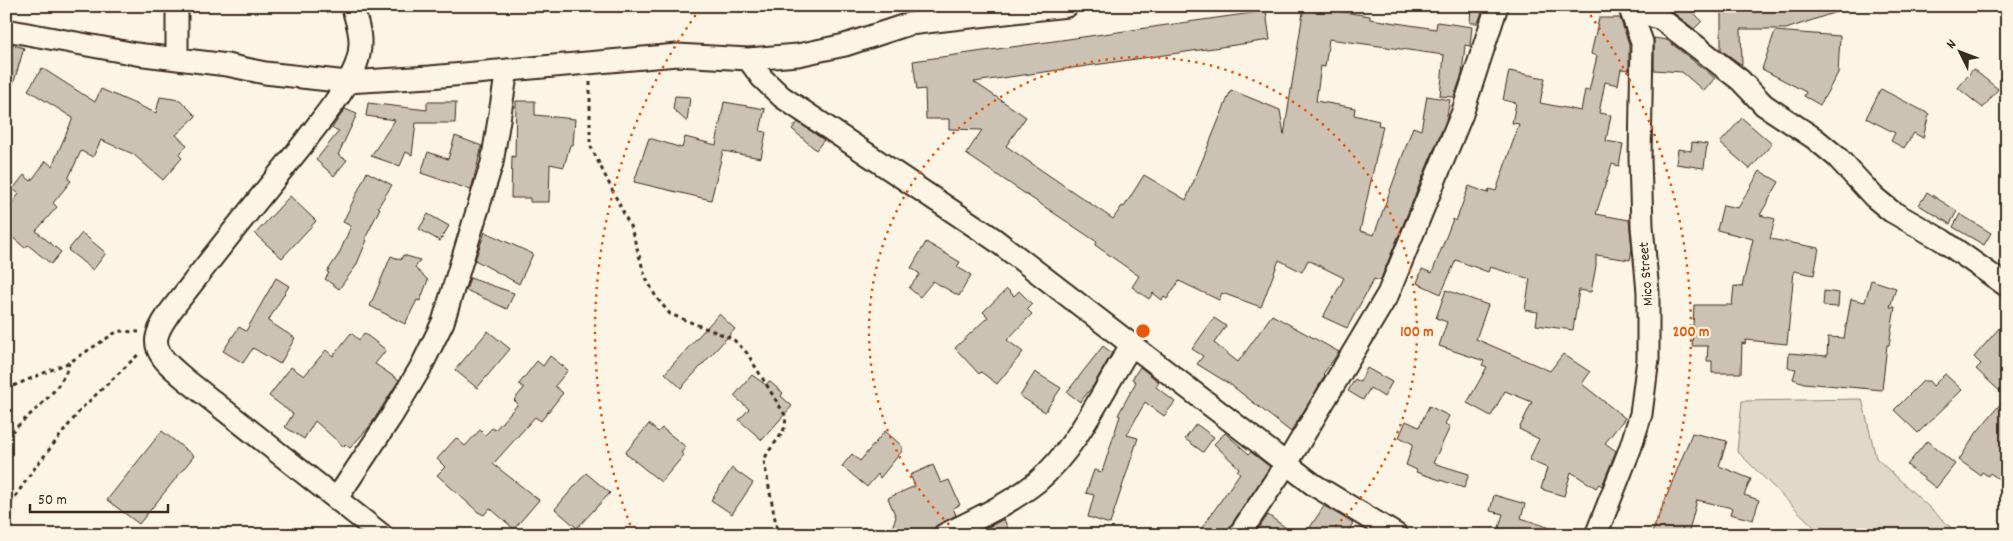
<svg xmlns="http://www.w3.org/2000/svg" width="2013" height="541" font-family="Dekko,sans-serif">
	<rect width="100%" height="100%" fill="#fcf5e5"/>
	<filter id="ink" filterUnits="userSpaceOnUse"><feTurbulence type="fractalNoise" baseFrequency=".02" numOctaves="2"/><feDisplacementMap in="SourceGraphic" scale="10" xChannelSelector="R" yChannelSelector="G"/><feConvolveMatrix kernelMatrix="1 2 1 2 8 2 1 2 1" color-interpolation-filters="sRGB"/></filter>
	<g filter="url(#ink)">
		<!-- green -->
		<path fill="#e0d8c8" stroke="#8e8173" d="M1862 399 1876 458 1959 535H1818L1819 532 1737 451 1742 401Z"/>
		<!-- building -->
		<path fill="#ccc2b3" stroke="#3b2a1e" d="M1304 6 1370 16V19L1436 29 1437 22 1472 27 1470 46 1465 45 1462 74 1454 97 1440 96 1444 55 1329 39 1325 67 1321 66 1316 101 1355 108 1354 115 1379 121 1378 125 1383 126 1360 231 1374 235 1413 127 1421 130 1427 96 1450 100 1446 120 1380 281 1374 279 1347 328 1323 317 1344 278 1308 260 1302 272 1279 260 1261 307 1222 293 1219 300 1179 281 1167 299 1164 297 1162 300 1153 293 1149 299 1132 287 1139 276 1095 245 1097 242 966 154 982 130 949 129V119H926L925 89 917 90 913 61 1266 11 1270 40 974 82 1026 117 1006 146 1113 219 1122 206 1124 207 1144 175 1186 200 1231 90 1280 110 1284 135Z
			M1471 6H1484L1478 23H1470Z
			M1665 6H1687L1702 21 1694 29Z
			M1721 6H1845V9L1786 29H1741L1742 65 1721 50Z
			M1599 18H1620L1629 44V70L1621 69 1618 85 1605 82 1599 113 1611 115 1606 141 1623 144 1619 166 1612 164 1596 214 1629 220 1632 249 1630 260 1596 255V266L1591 292 1579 290 1573 330 1536 325 1538 312 1525 310 1530 279 1490 267 1488 272 1456 260 1441 294 1417 283 1422 269 1432 273 1453 219 1456 221 1469 186 1488 193 1489 189 1496 191 1519 124 1512 123 1516 103 1503 100 1509 71 1545 78 1540 103 1581 111 1585 90 1589 91 1597 56 1591 54Z
			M1775 31 1840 36 1838 73 1820 105 1804 96 1806 92 1762 69Z
			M1654 38 1667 40 1715 78 1704 91 1682 72 1654 70Z
			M6 43 24 48 10 95H6Z
			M42 68 95 102 101 89 156 113 160 97 180 100 196 116 176 135 187 145 179 155 182 158 163 180 133 154 101 140 93 157 81 151 68 179 71 181 53 203 57 207 36 231 61 252 51 264 28 245 25 248 6 232V211L19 194 13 189 24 175 31 181 46 161 52 166 73 118 28 90Z
			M1973 69 1998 89 1983 108 1958 88Z
			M1881 89 1929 114 1923 138 1914 133 1904 148 1891 141 1895 133 1866 118Z
			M675 96 690 97 687 122 673 109Z
			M516 101H535V115L575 119 573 145H570L564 167 550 164 549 202H530V198H511L512 156 515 157Z
			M427 102H456L455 123H416L412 155 406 152 400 166 371 156 395 120 366 116 368 103 427 110Z
			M724 102 765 109 760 131 766 132 761 158 723 151 711 200 634 182 649 138 682 148 685 137 716 145Z
			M345 109 357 114 338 155 347 160 334 176 316 160 339 131 332 128Z
			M1742 118 1772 144 1750 169 1720 143Z
			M798 122 824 140 816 150 792 129Z
			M455 136 482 146 471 190 421 173 428 152 448 159Z
			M1692 142 1707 144 1704 168 1676 164 1678 149 1691 151Z
			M1760 171 1779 182 1760 215 1775 219 1770 239 1819 248 1814 275 1794 271 1787 344 1746 340 1745 344 1742 343 1741 373H1712V361H1707L1708 346H1692L1694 305H1732L1734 286 1742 287 1753 239 1717 230 1723 205 1738 208Z
			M367 172 392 185 378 207 380 208 365 239 367 240 356 266 339 289 325 279 329 273 327 272 339 254 351 226 343 222Z
			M1927 192 1957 211 1950 224 1919 205Z
			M290 196 316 221 282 258 255 234Z
			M428 214 449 226 440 241 419 229Z
			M1960 214 1991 233 1984 245 1953 227Z
			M485 232 533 254 519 284 475 260Z
			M82 233 106 253 93 270 68 250Z
			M926 242 960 262 957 267 971 275 959 296 933 281 920 297 909 288 920 274 911 268Z
			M403 255 420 260 415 268 428 280 420 301 417 300 405 324 370 306 391 256 401 260Z
			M276 278 289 286 268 321 295 338 280 364 253 348 243 363 223 351 239 327 246 331Z
			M470 278 514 293 507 309 466 290Z
			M1871 280 1896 288 1890 307H1895L1889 345H1887L1882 390 1804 383 1793 379 1796 369 1788 368 1789 353 1827 356 1828 337 1844 338 1851 299 1865 302Z
			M1007 289 1014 296 1019 291 1032 304 1027 309 1032 314 1007 340 1023 352 997 384 981 372 979 374 955 348 988 317 983 312Z
			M1446 290 1488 305 1476 339 1550 371 1563 354 1590 372 1582 384 1625 418 1605 443 1616 451 1602 486 1599 484 1596 488 1571 472 1564 496 1541 489 1547 468 1529 460 1539 439 1519 429 1532 402 1505 391 1491 416 1467 403 1487 367 1482 365 1484 361 1439 346 1447 322 1436 318Z
			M1824 291 1839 293 1838 307 1823 306Z
			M719 314 735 329 681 388 665 373Z
			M1272 315 1339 352 1323 374 1325 376 1291 432 1231 385 1197 364 1203 356 1192 349 1214 318 1226 326 1214 343 1238 362Z
			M2007 319V485L1990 473 1988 476 1982 472 1980 475 1959 460 1977 432 2006 397 1976 369 1981 364 1974 357Z
			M488 331 510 349 477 388 455 370Z
			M351 333 359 340 364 333 386 350 375 364 399 380 370 426 350 448 345 444 344 447 315 421 304 439 285 427 293 414 269 396 291 367 304 376 326 350 333 356Z
			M1103 346 1112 353 1093 386 1080 402 1067 392Z
			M550 356 568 370 555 386 563 393 541 421 535 417 493 464 539 500 514 529 490 508 484 515 478 512 437 475 445 467 437 459 456 438 465 446 480 430 485 435 492 428 495 430 518 404 514 400 524 388 519 384 537 361 543 366Z
			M1140 367 1159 382 1156 387 1175 402 1164 416 1145 402 1127 435 1138 438 1110 524 1088 517 1094 495 1086 493 1094 470 1102 472 1120 416 1118 415 1136 382 1132 379Z
			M1367 368 1392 382 1384 397 1370 388 1363 400 1348 391 1355 379 1360 382Z
			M1035 372 1061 388 1045 412 1020 396Z
			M1945 374 1962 390 1918 433 1894 410 1923 381H1929L1933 386Z
			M752 375 766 385 769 381 783 393 781 396 792 406 762 440 739 420 749 409 734 396Z
			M1429 406 1449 416 1445 424 1450 427 1433 463 1469 474 1464 488 1416 472 1417 470 1406 465 1413 444 1399 437 1406 421 1419 427Z
			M649 424 658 432 662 428 686 447 681 453 684 455 661 482 625 453Z
			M1196 424 1214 437 1203 452 1185 439Z
			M162 431 194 456 139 524 107 500Z
			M885 431 902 446V451L880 478 878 474 867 487 842 466 852 454 860 461Z
			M1225 433 1249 454 1251 452 1270 467 1229 528 1227 535H1197L1240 473 1237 471 1239 468 1214 444Z
			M1692 433 1727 441 1719 466 1751 479 1744 495 1759 500 1753 520 1730 514 1732 508 1697 500 1688 535H1651Z
			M1927 441 1955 464 1936 488 1907 465Z
			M933 465 941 483 949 480 960 505 953 508 956 515 922 535H903L891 530 896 517 888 498 915 486 910 475Z
			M732 468 753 483 732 514 711 500Z
			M586 473 610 493 577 528 555 509Z
			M1494 495 1525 504 1521 518 1562 532V535H1497L1503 514 1490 511Z
			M1324 506 1353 523 1346 535H1305Z
			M1268 515 1296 535H1254Z
			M1004 519 1009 531 1001 535H973Z"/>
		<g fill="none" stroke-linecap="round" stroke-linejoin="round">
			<!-- minor casing -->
			<g stroke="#3b2a1e" stroke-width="25">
				<path id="minor" d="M177 6V58
					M352 6C359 27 364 44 356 65 346 91 320 121 303 144 267 189 230 234 194 281 184 295 160 320 157 337 153 355 174 369 185 379L382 535
					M1630 8 1661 19 1740 80 1764 105 1814 138 1837 157 1874 197 1891 211 1942 240 2007 286
					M6 30 136 54 227 65 265 73 347 82 430 77 677 55 748 59 798 55 845 45 909 24 1067 6
					M748 59 762 78 782 97 994 239 1314 485 1397 535
					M337 498 391 417 421 367 443 322 492 163 507 70
					M944 535C976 519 1009 504 1037 482 1079 446 1103 389 1132 344
					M1239 535 1287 463 1388 294 1462 114 1497 6
					M1596 535 1630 449 1641 414 1648 359V292L1642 226 1640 158 1642 42 1629 6"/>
			</g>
			<!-- path -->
			<path stroke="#3b2a1e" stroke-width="3" stroke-dasharray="4 4" stroke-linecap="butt" d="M590 82V145L631 228 645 276 656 297 670 314 733 339 747 353 785 415C789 435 770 443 764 461L778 535
				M6 389 70 362 118 331 139 332
				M6 438C27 414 61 394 69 363
				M6 510 34 469 82 408 140 353"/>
			<!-- minor -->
			<use href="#minor" stroke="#fcf5e5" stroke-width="21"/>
		</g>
	</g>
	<!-- distance rings -->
	<g fill="none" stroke="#e8590c" stroke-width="2.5" stroke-dasharray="2.5 5">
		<path d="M960 535A274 274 0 1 1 1326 535"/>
		<path d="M633 532A548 548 0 0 1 700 9M1586 9A548 548 0 0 1 1653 532"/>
	</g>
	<g text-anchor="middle" stroke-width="4" stroke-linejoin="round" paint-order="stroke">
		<!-- street labels -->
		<g font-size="15" fill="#3b2a1e" stroke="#fcf5e5">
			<text transform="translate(1645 274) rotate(-94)" y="5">Mico Street</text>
		</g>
	</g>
	<circle cx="1143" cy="331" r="8" fill="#e8590c" stroke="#fcf5e5" stroke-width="2.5"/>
	<g font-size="15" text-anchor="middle" font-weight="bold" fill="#e8590c" stroke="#fcf5e5" stroke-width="4" stroke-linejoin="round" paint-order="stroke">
		<text x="1417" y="336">100 m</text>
		<text x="1691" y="336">200 m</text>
	</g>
	<!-- margin -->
	<rect width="2013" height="541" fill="none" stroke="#fcf5e5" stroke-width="25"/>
	<rect x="12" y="12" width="1988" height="516" fill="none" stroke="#3b2a1e" stroke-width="2" filter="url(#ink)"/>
	<!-- north arrow -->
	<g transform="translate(1960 52) rotate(312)" stroke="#fcf5e5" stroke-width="4" paint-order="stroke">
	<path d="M0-4L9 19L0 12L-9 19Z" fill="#3b2a1e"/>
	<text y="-8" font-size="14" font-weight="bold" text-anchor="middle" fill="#3b2a1e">N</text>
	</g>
	<!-- scale -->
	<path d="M30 504v8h138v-8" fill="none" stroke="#3b2a1e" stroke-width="2.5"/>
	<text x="38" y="504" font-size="15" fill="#3b2a1e" stroke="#fcf5e5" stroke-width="4" paint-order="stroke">50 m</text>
</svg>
